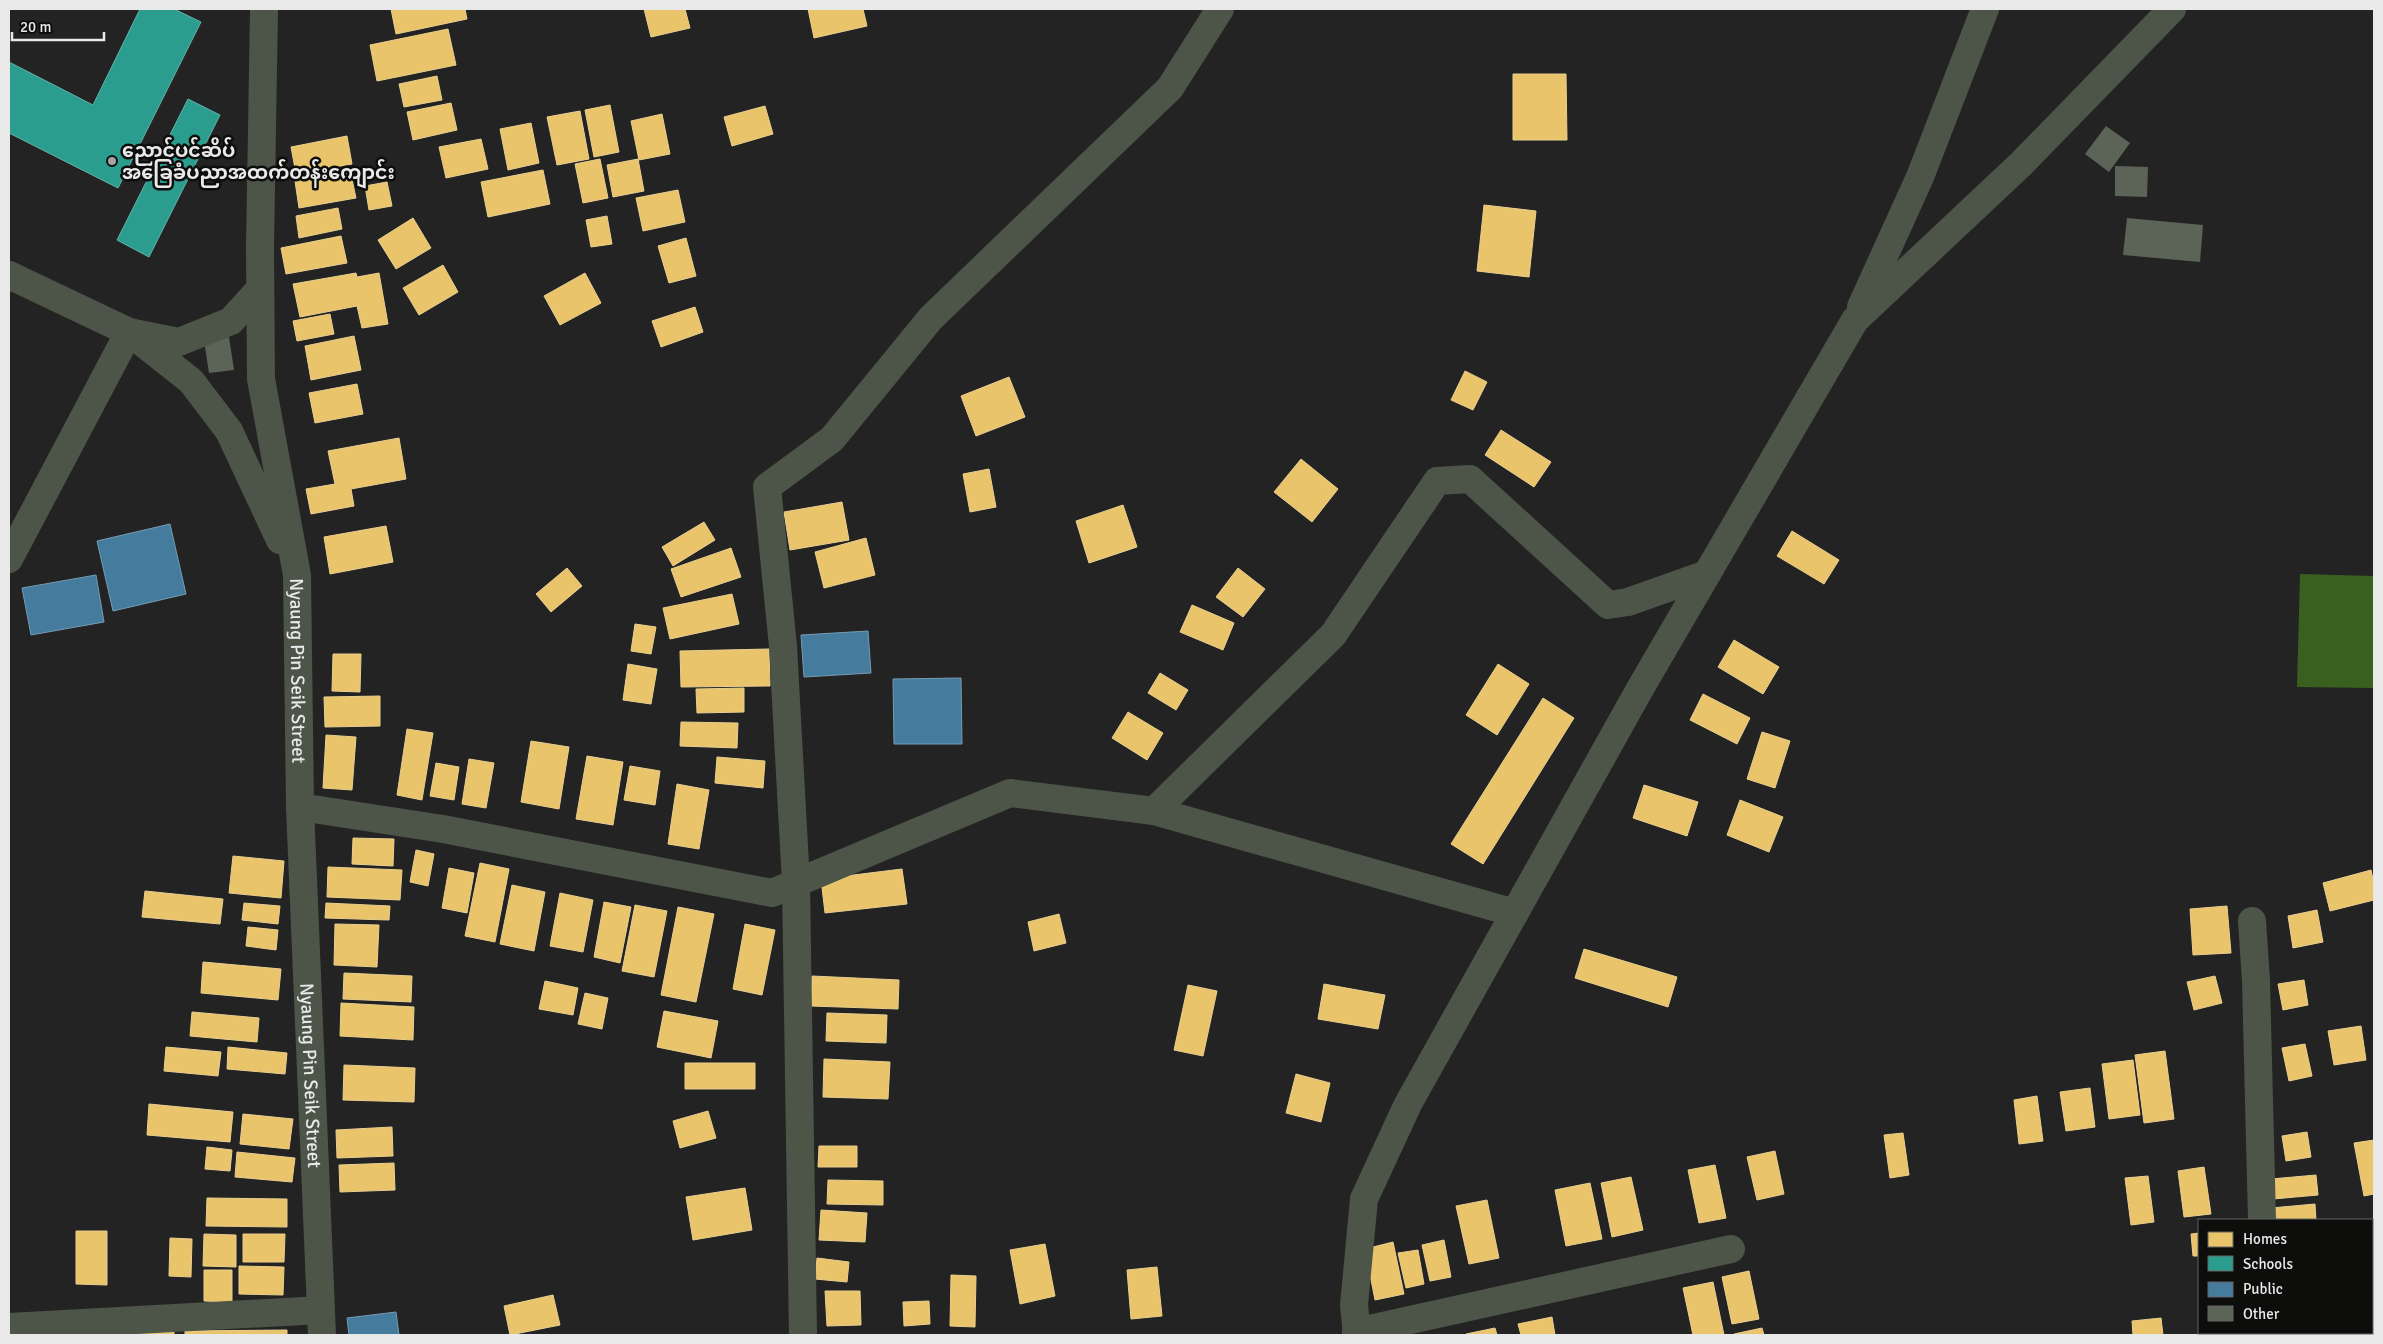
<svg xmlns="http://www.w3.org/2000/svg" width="2383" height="1344" font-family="Signika,'Noto Sans Myanmar',sans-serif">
	<rect width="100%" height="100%" fill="#232323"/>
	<!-- water -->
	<path fill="#3a6020" d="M2300 574 2374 576V688L2297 687Z"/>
	<!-- homes -->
	<path fill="#e9c46a" stroke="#e9cf90" d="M391 9H465L467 19 396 34Z
		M644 9H685L690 28 651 37Z
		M808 9H863L867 26 814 38Z
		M448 29 456 65 377 81 370 45Z
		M1513 74H1566L1567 140H1513Z
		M437 76 442 100 404 107 399 84Z
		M451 103 457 130 413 140 407 112Z
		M610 105 619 152 594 157 585 110Z
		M765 106 773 134 732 146 724 117Z
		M580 111 589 159 557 165 547 117Z
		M662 114 670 154 639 160 631 121Z
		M531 123 539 163 508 170 500 129Z
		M347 136 352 164 296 174 291 147Z
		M481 139 488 169 446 178 439 147Z
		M600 159 608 198 583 203 575 164Z
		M638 159 644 191 613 197 607 165Z
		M350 170 356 198 299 208 295 181Z
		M543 170 550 204 488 217 481 182Z
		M387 182 392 206 369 210 365 186Z
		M678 190 685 222 643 231 636 198Z
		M1484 205 1536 211 1529 277 1477 271Z
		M338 208 342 229 299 238 296 216Z
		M607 216 612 244 591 247 586 220Z
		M413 218 431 248 396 269 378 240Z
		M341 236 347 263 286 274 281 248Z
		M686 238 696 276 669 283 658 246Z
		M443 265 458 292 419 315 403 288Z
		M356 273 357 277 379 273 388 324 362 328 357 306 300 317 293 284Z
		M585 273 601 303 560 325 544 296Z
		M695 307 703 332 661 347 652 321Z
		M330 314 334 334 297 341 293 321Z
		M354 336 361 370 311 380 305 346Z
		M1465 371 1487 382 1473 410 1451 400Z
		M1009 377 1025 417 976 436 961 396Z
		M357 384 363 414 315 423 309 393Z
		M1501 430 1551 462 1534 487 1485 455Z
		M399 438 406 479 351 489 354 506 311 514 306 489 335 484 328 451Z
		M1301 459 1338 489 1312 522 1274 492Z
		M989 469 996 507 970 512 963 474Z
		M842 502 849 540 790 550 784 512Z
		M1123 505 1137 547 1089 563 1076 521Z
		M704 522 715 540 673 566 662 547Z
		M386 526 393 562 330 574 324 537Z
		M1792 531 1839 560 1824 584 1777 556Z
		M866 538 875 575 824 588 815 552Z
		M731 548 741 577 681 597 671 569Z
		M567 568 582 586 551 612 536 594Z
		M1238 568 1265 589 1243 617 1216 597Z
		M732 594 739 624 670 639 663 608Z
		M1192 605 1234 623 1223 650 1180 632Z
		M635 624 656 627 651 654 631 651Z
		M1734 640 1779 667 1763 694 1718 667Z
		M769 649 770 686 681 687 680 651Z
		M333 654H361L360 692 332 691Z
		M628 664 657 669 651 704 623 700Z
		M1498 664 1529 684 1497 735 1466 715Z
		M1160 673 1188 690 1176 710 1148 693Z
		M744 688V712L697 713 696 689Z
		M1703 694 1750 718 1737 744 1690 720Z
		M380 696V726L325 727 324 697Z
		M1543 698 1574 718 1483 864 1451 844Z
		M1128 712 1163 733 1147 760 1112 738Z
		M681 722 738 723 737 748 680 746Z
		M407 729 433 733 422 800 397 795Z
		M1762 732 1790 741 1775 788 1747 779Z
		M326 735 356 737 352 790 323 788Z
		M531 741 569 747 559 809 521 802Z
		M587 756 623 762 613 825 576 819Z
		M717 757 765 761 763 788 715 783Z
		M469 759 494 763 486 808 462 804Z
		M436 763 459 767 454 800 430 796Z
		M630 766 660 771 655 805 624 800Z
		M677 784 709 790 699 849 668 844Z
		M1644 785 1698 802 1687 836 1633 818Z
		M1740 800 1783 817 1769 852 1727 835Z
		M353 838 394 839 393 866 352 864Z
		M416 850 434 854 428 886 410 882Z
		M233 856 284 861 281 898 229 893Z
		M480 863 509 869 495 942 465 936Z
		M328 867 402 870 400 900 327 897Z
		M449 868 474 873 467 913 442 908Z
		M902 869 907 904 825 913 821 879Z
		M2371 870 2374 884V900L2330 911 2323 883Z
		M512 885 545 892 534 951 500 944Z
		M145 891 223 899 220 924 142 917Z
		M560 893 593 900 583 952 550 946Z
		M604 902 631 907 620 963 594 957Z
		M244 903 280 906 278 924 242 920Z
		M326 903 390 906 389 920 325 918Z
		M635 905 667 911 654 977 622 971Z
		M2227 906 2231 953 2193 955 2190 909Z
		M678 907 714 914 696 1002 661 995Z
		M2317 910 2323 942 2293 948 2288 916Z
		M1059 914 1066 943 1034 951 1028 922Z
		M335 924 379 925 377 967 334 965Z
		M745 924 775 930 762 995 733 989Z
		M248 927 278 930 276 950 246 946Z
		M1584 949 1677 977 1668 1007 1575 978Z
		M203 962 281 969 278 1000 201 993Z
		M344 973 412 976 411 1002 343 999Z
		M812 976 899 980 898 1009 811 1006Z
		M2215 976 2222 1003 2194 1010 2187 982Z
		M2304 980 2308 1005 2283 1010 2278 984Z
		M545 981 578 988 573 1015 539 1009Z
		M1324 984 1385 995 1378 1029 1318 1019Z
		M1188 985 1217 991 1203 1056 1174 1050Z
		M585 993 608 998 602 1029 578 1024Z
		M341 1003 414 1007 413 1040 340 1036Z
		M664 1011 718 1021 711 1058 657 1047Z
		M192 1012 259 1018 257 1042 190 1036Z
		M827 1013 887 1015 886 1043 826 1041Z
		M2361 1026 2366 1060 2334 1065 2328 1031Z
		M2305 1044 2312 1076 2289 1081 2282 1048Z
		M166 1047 221 1052 218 1076 164 1071Z
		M228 1047 287 1053 285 1074 227 1069Z
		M2165 1051 2174 1119 2144 1123 2135 1055Z
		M824 1059 890 1062 888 1099 823 1097Z
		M2133 1060 2140 1115 2109 1119 2102 1064Z
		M685 1063H755V1089H685Z
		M344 1065 415 1068 414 1102 343 1100Z
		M1296 1074 1330 1083 1321 1122 1286 1113Z
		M2090 1088 2095 1127 2066 1131 2060 1092Z
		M2037 1096 2043 1141 2019 1144 2014 1100Z
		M149 1104 233 1112 230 1142 147 1135Z
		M708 1111 716 1138 680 1148 673 1121Z
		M243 1114 293 1119 289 1149 240 1144Z
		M392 1127 393 1156 337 1158 336 1130Z
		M2307 1132 2311 1157 2286 1161 2282 1136Z
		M1903 1133 1909 1175 1890 1178 1884 1135Z
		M2374 1140V1194L2364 1196 2354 1143Z
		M819 1146H857V1167H818Z
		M207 1147 232 1150 230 1171 205 1169Z
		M1775 1151 1784 1194 1757 1200 1747 1157Z
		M237 1152 295 1158 292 1182 235 1177Z
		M394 1163 395 1190 340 1192 339 1165Z
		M1715 1165 1726 1218 1699 1223 1688 1170Z
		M2204 1167 2211 1214 2184 1217 2178 1171Z
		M2316 1175 2318 1195 2273 1199 2271 1179Z
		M2148 1176 2154 1222 2131 1225 2125 1178Z
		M1631 1177 1643 1230 1612 1237 1601 1183Z
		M828 1180 883 1181V1205L827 1204Z
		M1590 1183 1602 1239 1566 1246 1555 1190Z
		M745 1188 752 1230 693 1240 686 1197Z
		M207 1198 287 1199V1227L206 1226Z
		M1487 1200 1499 1258 1469 1264 1456 1206Z
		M2315 1204 2316 1220H2272L2271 1208Z
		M821 1210 867 1213 865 1242 819 1240Z
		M76 1231H107V1285L76 1284Z
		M2199 1233V1256H2193L2191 1234Z
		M204 1234 236 1235V1267L203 1266Z
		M243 1234H285L284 1262H243Z
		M170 1238 192 1239 191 1277 169 1276Z
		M1444 1240 1451 1277 1430 1281 1422 1245Z
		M1393 1242 1404 1294 1375 1300 1365 1249Z
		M1045 1244 1055 1296 1020 1304 1010 1250Z
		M1418 1250 1424 1284 1406 1288 1398 1253Z
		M817 1258 849 1262 847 1282 815 1279Z
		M239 1266 284 1267 283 1295 239 1294Z
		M1157 1267 1162 1316 1131 1319 1127 1270Z
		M204 1270H232V1302L204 1301Z
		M1749 1271 1759 1319 1732 1324 1722 1277Z
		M951 1275 976 1276 975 1327 950 1326Z
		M1713 1282 1724 1335H1693L1683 1288Z
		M825 1291H860L861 1325 827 1326Z
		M553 1295 560 1325 510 1335 504 1306Z
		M2372 1297H2374V1335H2368L2367 1333H2372Z
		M929 1301 930 1324 904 1326 903 1302Z
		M1552 1317 1555 1335H1521L1518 1324Z
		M2161 1318 2163 1335H2133L2132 1321Z
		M1495 1328 1497 1335H1467L1466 1334Z
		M1762 1328 1764 1335H1734V1334Z
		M287 1330V1335H185V1331Z
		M128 1332H174V1335H128Z
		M2283 1333H2334V1335H2283Z"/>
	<!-- schools -->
	<path fill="#2a9d8f" stroke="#63b4aa" d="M140 9H174L201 22 118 188 9 133V62L93 105Z
		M188 99 220 115 149 257 117 240Z"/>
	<!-- public -->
	<path fill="#457b9d" stroke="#769cb4" d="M170 524 186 594 113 611 97 541Z
		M96 575 104 622 31 635 22 588Z
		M868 631 871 673 804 677 801 635Z
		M961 678 962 744H894L893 679Z
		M396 1312 399 1335H349L347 1318Z"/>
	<!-- building -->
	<path fill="#5b6456" d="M2106 126 2130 143 2109 172 2085 154Z
		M2115 166 2148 167 2147 197 2115 196Z
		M2127 218 2203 225 2200 262 2123 255Z
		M229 337 234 370 209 373 204 341Z"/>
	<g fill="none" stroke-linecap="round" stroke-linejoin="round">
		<!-- minor -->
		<g stroke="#4c5547" stroke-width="28">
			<path id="s1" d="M264 9 260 247 261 379 297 575 300 807 322 1335"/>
			<path d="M9 275 129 332 191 381 229 431 280 540"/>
			<path d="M1861 307 1920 177 1985 9"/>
			<path d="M9 559 129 332 179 342 231 321 260 289"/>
			<path d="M300 807 443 829 772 893 1010 793 1154 811 1515 913"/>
			<path d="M1154 811 1333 635 1437 481 1470 479 1608 605 1628 602 1707 574"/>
			<path d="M2252 921 2256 981 2262 1220"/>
			<path d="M9 1327 321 1310"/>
			<path d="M1356 1332 1731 1249"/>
			<path d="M2264 1333V1335"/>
			<path d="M803 1335 796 883 783 646 767 487 832 439 931 318 1170 88 1220 9"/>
			<path d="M1357 1335 1354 1305 1364 1199 1408 1104 1641 687 1855 320 2021 164 2172 9"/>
		</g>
	</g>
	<!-- markers -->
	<circle fill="#a3a4a3" stroke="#0d0d0c" stroke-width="2" cx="112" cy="161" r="5"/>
	<g text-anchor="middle" stroke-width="5" stroke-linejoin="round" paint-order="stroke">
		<!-- poi labels -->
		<g font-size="19" font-weight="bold" fill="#e8e9e8" stroke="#0d0d0c" text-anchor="start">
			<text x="122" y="157">ညောင်ပင်ဆိပ်<tspan x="122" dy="22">အခြေခံပညာအထက်တန်းကျောင်း</tspan></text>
		</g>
		<!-- street labels -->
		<g font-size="19" fill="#e8e9e8" stroke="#0d0d0c">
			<text dy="7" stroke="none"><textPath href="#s1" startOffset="665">Nyaung Pin Seik Street</textPath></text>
			<text dy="7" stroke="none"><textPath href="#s1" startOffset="1070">Nyaung Pin Seik Street</textPath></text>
		</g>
	</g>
	<!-- border -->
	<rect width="2383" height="1344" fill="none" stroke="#e8e9e8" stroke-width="20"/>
	<!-- legend -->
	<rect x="2198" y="1219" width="175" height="115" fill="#0d0d0c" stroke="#656564"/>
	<rect x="2208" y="1232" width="25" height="15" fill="#e9c46a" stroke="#656564"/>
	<text x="2243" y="1244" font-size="15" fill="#e8e9e8">Homes</text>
	<rect x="2208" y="1256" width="25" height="15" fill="#2a9d8f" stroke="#656564"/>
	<text x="2243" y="1269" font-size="15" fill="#e8e9e8">Schools</text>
	<rect x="2208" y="1282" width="25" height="15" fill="#457b9d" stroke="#656564"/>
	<text x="2243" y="1294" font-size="15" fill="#e8e9e8">Public</text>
	<rect x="2208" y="1306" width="25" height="15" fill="#5b6456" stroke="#656564"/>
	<text x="2243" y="1319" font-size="15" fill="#e8e9e8">Other</text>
	<!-- scale -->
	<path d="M12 32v8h92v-8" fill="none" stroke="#e8e9e8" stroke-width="2.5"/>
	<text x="20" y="32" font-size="15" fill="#e8e9e8" stroke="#0d0d0c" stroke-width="4" paint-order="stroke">20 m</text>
</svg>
